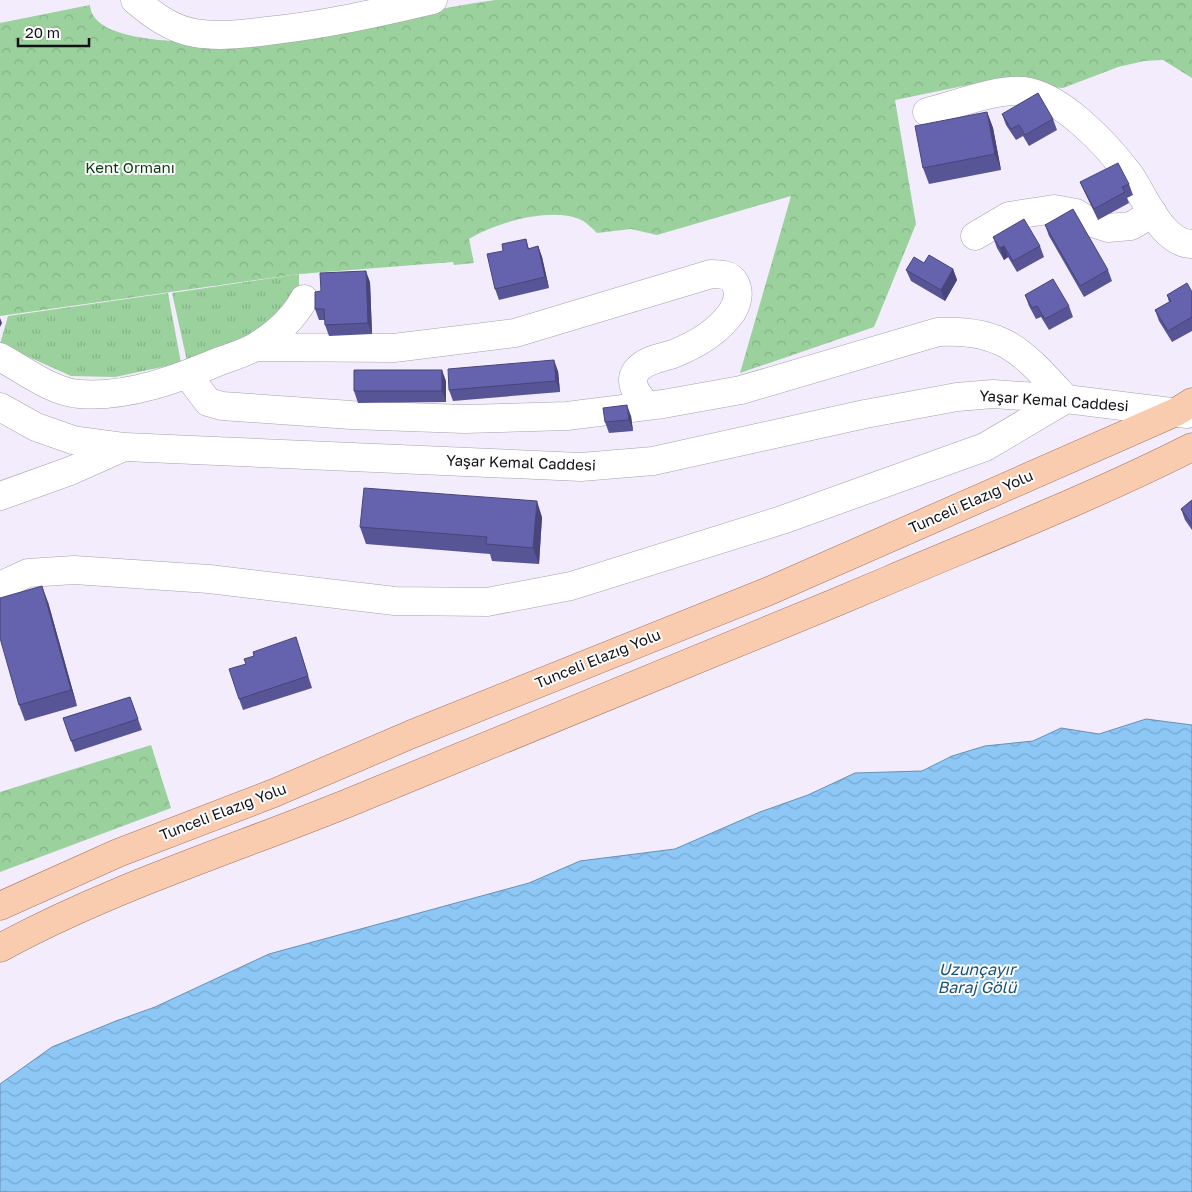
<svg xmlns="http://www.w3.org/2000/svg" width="1192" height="1192" font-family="'Golos Text',sans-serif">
	<defs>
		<pattern id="grass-tufts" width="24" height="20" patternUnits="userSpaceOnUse" patternTransform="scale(1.25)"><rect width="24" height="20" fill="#9bd19d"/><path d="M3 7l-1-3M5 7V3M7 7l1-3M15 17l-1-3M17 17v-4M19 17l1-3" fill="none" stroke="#85b286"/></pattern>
		<pattern id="forest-crowns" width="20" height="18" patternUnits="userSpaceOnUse" patternTransform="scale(1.25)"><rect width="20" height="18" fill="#9bd19d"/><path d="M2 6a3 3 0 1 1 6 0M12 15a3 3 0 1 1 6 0" fill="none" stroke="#85b286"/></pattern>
		<pattern id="water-waves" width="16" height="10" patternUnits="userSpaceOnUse" patternTransform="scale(1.25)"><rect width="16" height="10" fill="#8cc7f6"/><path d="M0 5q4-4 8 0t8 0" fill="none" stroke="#78aad2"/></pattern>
	</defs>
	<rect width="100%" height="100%" fill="#f3ecfc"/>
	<!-- grass -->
	<path fill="url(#grass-tufts)" d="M299 274V286L292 301 253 336 187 361 172 293Z
		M168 293 181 363 115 377 71 376 0 344 8 316Z"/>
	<!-- forest -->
	<path fill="url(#forest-crowns)" d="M495 0H1192V78L1163 60 1144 61 1118 67 1063 88 1053 87 1026 79 1002 78 895 100 916 224 874 327 740 373 791 196 657 235 631 229 597 233C592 228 585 221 579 219 550 207 494 223 469 239L474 263 454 265 453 262 299 274 0 316V23L90 5C92 58 275 40 311 35 373 26 433 8 495 0Z
		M151 745 171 808 0 872V792Z"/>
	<!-- water -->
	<path fill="url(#water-waves)" stroke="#6890b3" d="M1146 719 1192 725V1192H0V1084L52 1047 116 1021 155 1007 269 954 529 883 580 861 675 849 760 812 808 795 855 773 922 771 952 756 985 746 1033 741 1061 728 1099 734Z"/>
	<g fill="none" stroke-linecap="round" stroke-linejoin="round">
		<!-- minor casing -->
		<g stroke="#a7a0af" stroke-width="29">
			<path id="minor" d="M135 0C153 15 171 29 195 33 218 37 244 34 267 31 324 25 378 13 433 0
				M927 112C955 105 995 89 1023 91 1061 95 1107 145 1129 174 1144 195 1162 244 1192 244
				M975 236 1009 216 1054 209 1076 213 1090 222 1108 228 1131 226 1153 213
				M255 347 394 348 515 333 711 274C721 274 730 274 735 283 740 293 738 302 732 312 718 332 696 345 673 354 662 358 647 359 638 369 626 381 638 396 647 405
				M0 357C24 370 52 392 79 394 127 398 177 379 220 361 231 357 245 353 255 347 275 335 293 319 304 299
				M0 407 36 427 73 440 125 447 581 467 653 461 865 414 957 397 993 394 1066 399 1187 414
				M0 496 70 471 124 447
				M0 586 28 573 74 570 209 579 395 601 487 602 571 586 782 520 985 447 1066 399C1024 354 1005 328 938 332L741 390 663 404 567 416 464 419 351 415 222 406 208 402 187 374"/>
		</g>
		<!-- major casing -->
		<g stroke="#a67458" stroke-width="29">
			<path id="major" d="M0 906 118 853 274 793 412 734 769 591 1176 412 1192 402
				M0 948C110 888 232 850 348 803 528 730 709 656 889 580 990 537 1093 497 1192 447"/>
		</g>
		<!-- minor -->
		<use href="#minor" stroke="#fff" stroke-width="28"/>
		<!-- major -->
		<use href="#major" stroke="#f9ccb0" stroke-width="28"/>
	</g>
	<!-- wall -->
	<path fill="#575595" d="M987 112 993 128 1001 170 929 184 923 168Z
		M1002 114 1053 119 1057 130 1029 146 1023 136 1016 140 1006 125Z
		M1080 182 1129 184 1133 195 1127 198 1129 203 1098 220 1085 193Z
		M1045 225 1108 270 1112 281 1084 297 1049 236Z
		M993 237 1040 246 1044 257 1017 272 1008 257 1004 260 997 248Z
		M526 239 529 249 538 246 542 257 549 288 499 300 495 289 503 251Z
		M924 263 953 269 957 280 945 301 911 281 906 270Z
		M370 282 372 334 329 336 325 325V320H319L315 309 321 291Z
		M1192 292V331L1172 342 1159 321 1155 310 1169 302 1167 295Z
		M1025 295 1069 306 1073 317 1049 330 1041 317 1036 319 1029 306Z
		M558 371 560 392 453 401 449 390Z
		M446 381V402L358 403 354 391Z
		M631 416 633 431 609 433 605 422Z
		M1192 500V530L1185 520 1181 509Z
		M542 517 539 564 492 561 490 554 366 544 360 527Z
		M48 602 77 706 25 721 19 705Z
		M296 637 312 688 243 710 239 699 246 664 254 656Z
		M130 697 142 730 75 752 63 718Z"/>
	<!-- shaded-wall -->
	<path fill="#474579" d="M987 112 993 128 1001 170 995 154Z
		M538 246 542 257 549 288 545 277Z
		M1004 246 1008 257 1004 260 1000 248Z
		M953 269 957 280 945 301 941 290Z
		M366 271 370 282 372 334 368 323Z
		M0 318 2 323 0 327Z
		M554 360 558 371 560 392 556 381Z
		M442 370 446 381V402L442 391Z
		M627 405 631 416 633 431 629 420Z
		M537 501 542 517 539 564 533 548Z
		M42 586 48 602 77 706 71 690Z"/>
	<!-- building -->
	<path fill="#6563ad" stroke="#474579" d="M1038 93 1053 119 1025 135 1019 125 1011 129 1002 114Z
		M987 112 995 154 923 168 915 126Z
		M1118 163 1129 184 1122 187 1125 192 1094 209 1080 182Z
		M1073 209 1108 270 1080 286 1045 225Z
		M1024 219 1040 246 1013 261 1004 246 1000 248 993 237Z
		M526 239 528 249 538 246 545 277 495 289 487 254 503 251 502 244Z
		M929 255 953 269 941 290 906 270 914 257 924 263Z
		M366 271 368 323 325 325 324 309H315V292L321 291 320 273Z
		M1053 279 1069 306 1045 319 1037 306 1032 308 1025 295Z
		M1187 283 1192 292V317L1168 331 1155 310 1171 301 1167 295Z
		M554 360 556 381 449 390 448 369Z
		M354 370H442V391H354Z
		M627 405 629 420 605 422 603 408Z
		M364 488 537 501 533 548 486 544 487 537 360 527Z
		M1192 500V524L1181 509Z
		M42 586 71 690 19 705 0 638V598Z
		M296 637 308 676 239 699 229 669 246 664 244 659 254 656 253 652Z
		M130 697 138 719 71 741 63 718Z"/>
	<g text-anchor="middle" stroke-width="4" stroke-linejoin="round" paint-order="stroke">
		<!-- park labels -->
		<g font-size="15" fill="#093b12" stroke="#fdfdfd">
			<text x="130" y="173">Kent Ormanı</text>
		</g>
		<!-- street labels -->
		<g font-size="15" fill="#131016" stroke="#fdfdfd">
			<text transform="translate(1054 401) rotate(4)" y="5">Yaşar Kemal Caddesi</text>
			<text transform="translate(521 463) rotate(2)" y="5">Yaşar Kemal Caddesi</text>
			<text transform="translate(971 502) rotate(-24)" y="5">Tunceli Elazığ Yolu</text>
			<text transform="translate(598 659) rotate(-22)" y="5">Tunceli Elazığ Yolu</text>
			<text transform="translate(223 812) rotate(-21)" y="5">Tunceli Elazığ Yolu</text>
		</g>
		<!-- water labels -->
		<g font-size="16" font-style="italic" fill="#195177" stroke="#fdfdfd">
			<text x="977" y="975">Uzunçayır<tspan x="977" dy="18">Baraj Gölü</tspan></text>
		</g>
	</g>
	<!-- scale -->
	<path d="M18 38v8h71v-8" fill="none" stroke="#131016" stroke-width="2.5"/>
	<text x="25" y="38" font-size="15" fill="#131016" stroke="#fdfdfd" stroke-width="4" paint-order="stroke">20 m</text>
</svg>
